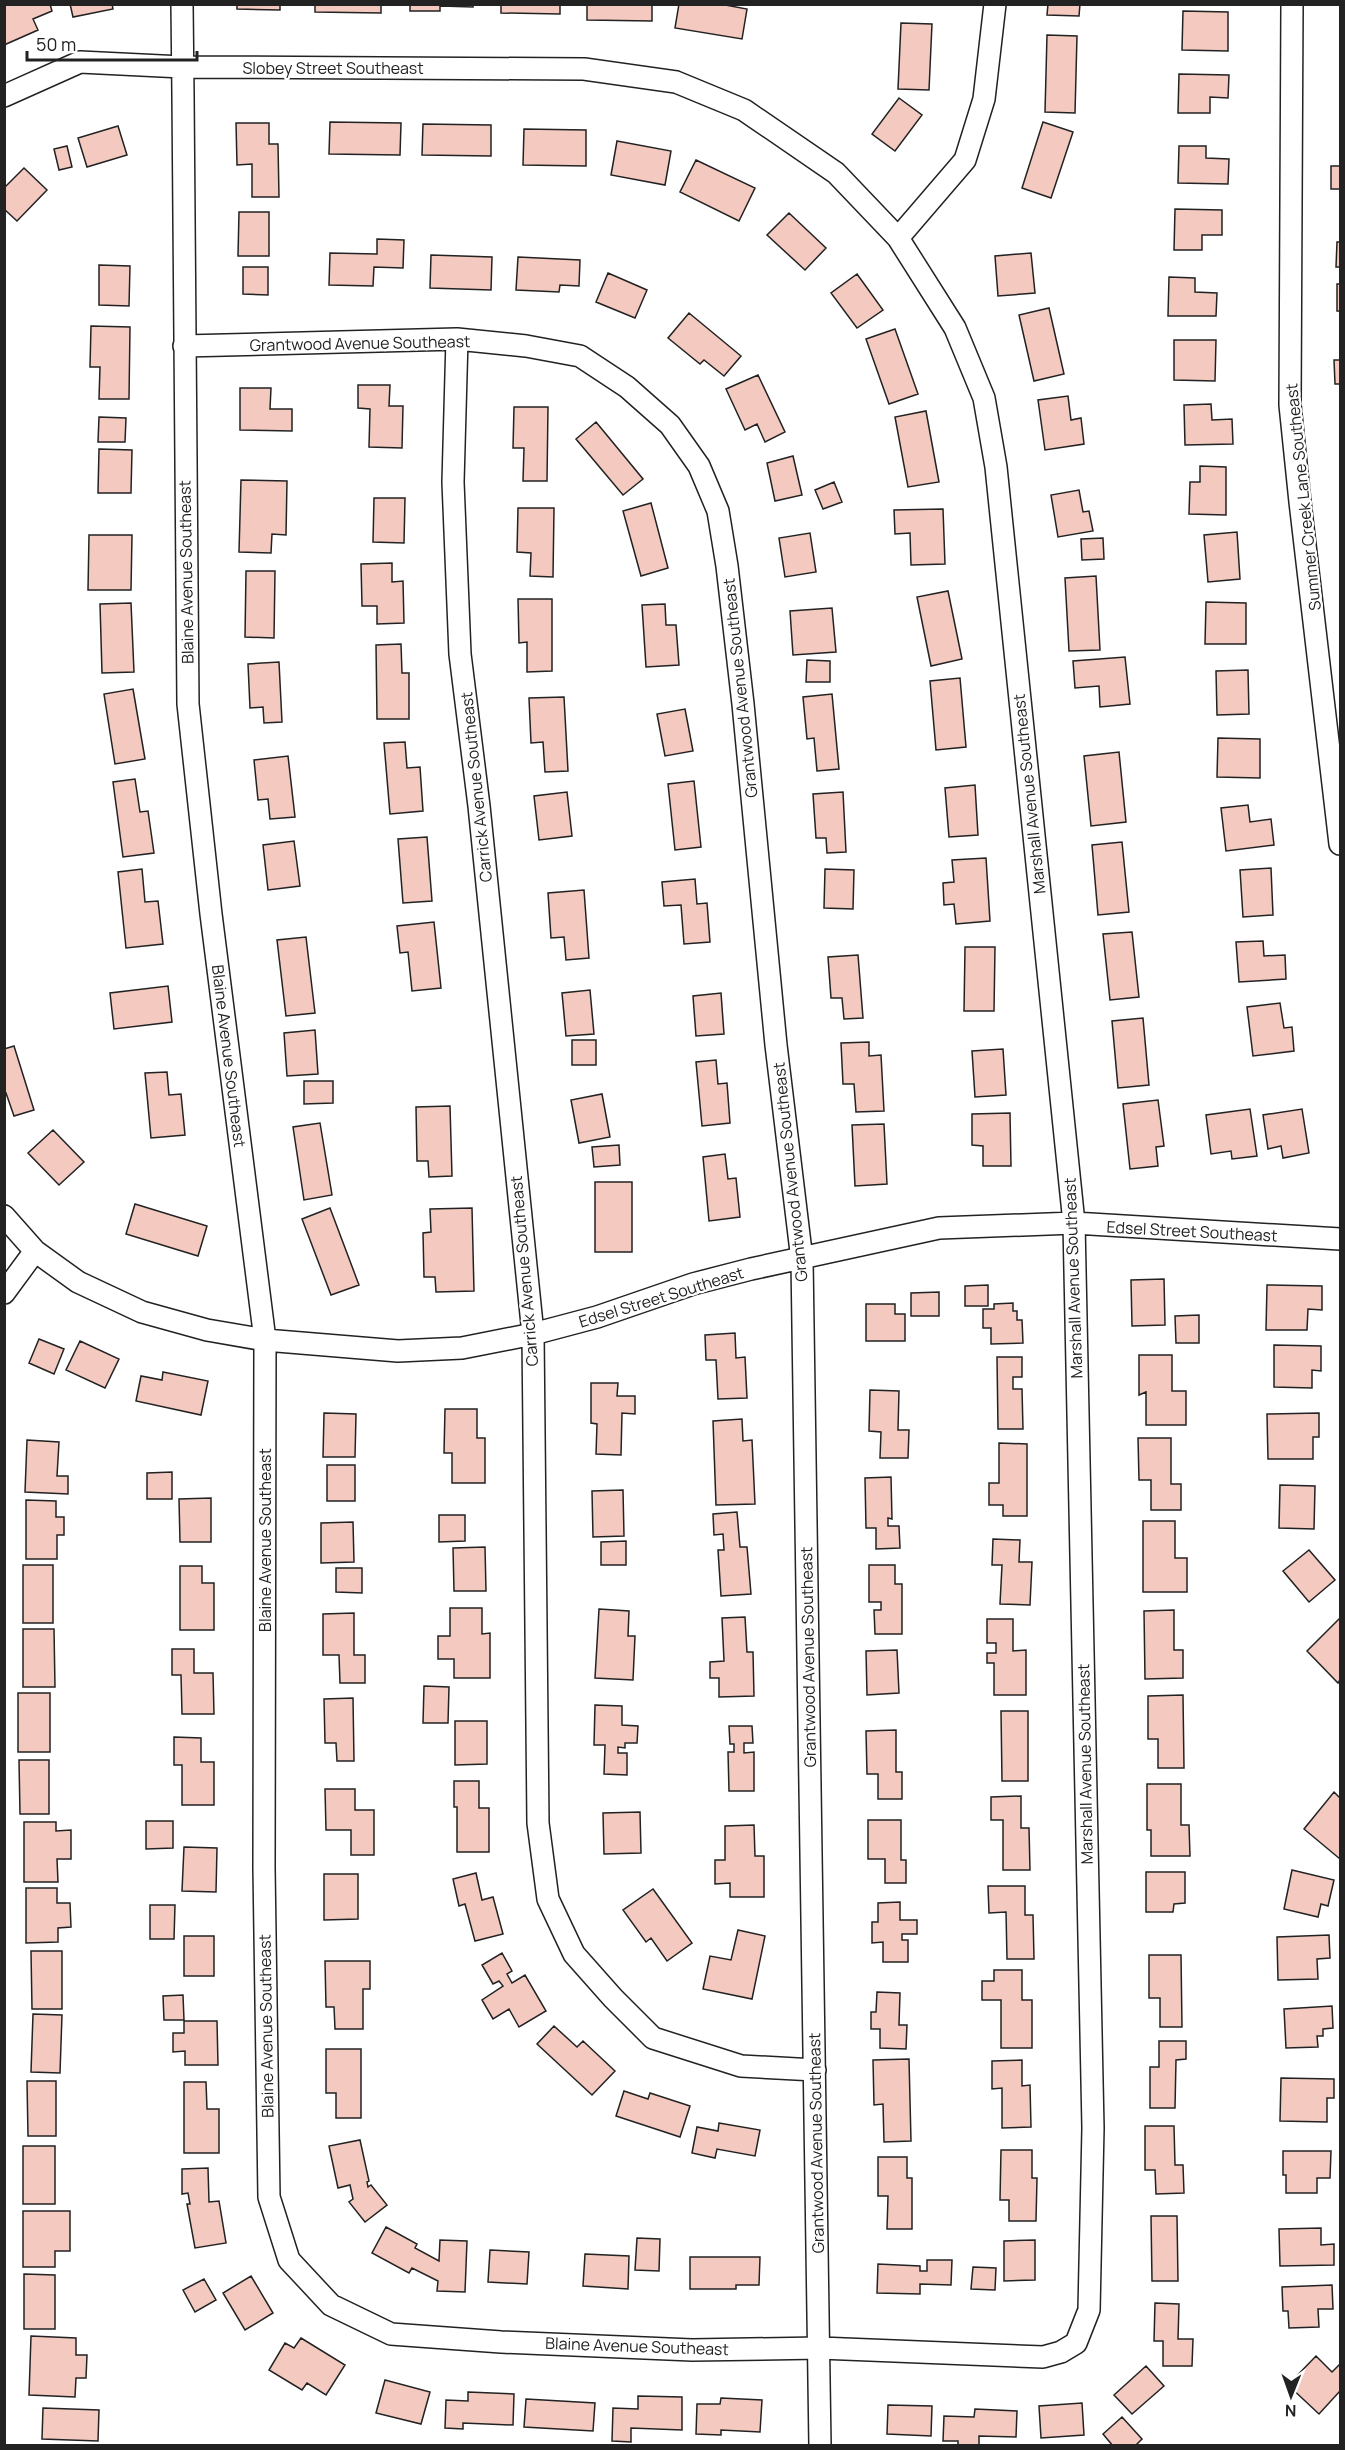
<svg xmlns="http://www.w3.org/2000/svg" width="1345" height="2450" font-family="Manrope,sans-serif">
	<rect width="100%" height="100%" fill="#fff"/>
	<!-- building -->
	<path fill="#f3c9c0" stroke="#222" stroke-width="1.5" d="M4 4H50L52 11 33 19 38 30 4 45Z
		M70 4H112L113 9 73 17Z
		M237 4H280V10L237 9Z
		M315 4H381V13L315 12Z
		M410 4H473V7L440 6V11H410Z
		M501 4H560V14L501 13Z
		M587 4H652V21L587 20Z
		M679 4H720L747 9 742 39 675 28Z
		M1048 4H1080L1079 16 1047 15Z
		M1183 11 1228 12V51L1182 50Z
		M901 23 932 24 929 90 898 89Z
		M1047 35 1077 36 1075 113 1045 112Z
		M1179 74 1229 75 1228 98 1210 97V113H1178Z
		M899 98 922 115 895 151 872 134Z
		M330 122 401 123 400 155 329 154Z
		M1043 122 1073 132 1051 198 1022 188Z
		M236 123H269V144H278L279 197H252V164L237 165Z
		M423 124 491 125V156L422 155Z
		M118 126 127 155 87 167 78 138Z
		M524 129 586 130V166L523 165Z
		M617 141 671 151 665 185 611 175Z
		M67 146 72 167 59 170 54 149Z
		M1179 146H1206V158L1229 159 1228 184 1178 183Z
		M696 160 755 188 739 221 680 192Z
		M1331 166H1340V189H1331Z
		M24 168 47 190 17 221 4 209V188Z
		M1175 209 1222 210V235H1202V250H1174Z
		M239 212H269V256H238Z
		M789 213 826 248 805 270 767 235Z
		M377 239 404 240 403 268 374 267 373 286 329 285 330 253 377 254Z
		M1337 242H1340V267H1336Z
		M1031 253 1035 293 998 296 995 256Z
		M431 255 492 257 491 290 430 288Z
		M518 257 580 260 579 286 560 285 559 292 516 290Z
		M99 265 130 266 129 306 99 305Z
		M243 267H268V295L243 294Z
		M608 273 647 290 635 318 596 302Z
		M857 274 883 310 857 328 831 293Z
		M1169 277 1195 278V292L1217 293 1216 316H1168Z
		M1337 284H1340V311H1337Z
		M1049 308 1064 374 1034 381 1019 315Z
		M689 313 741 356 724 376 704 360 700 364 668 338Z
		M91 326 130 327 129 399H99L100 367H90Z
		M895 329 918 394 889 404 866 339Z
		M1174 340H1216L1215 381 1174 380Z
		M1334 360H1340V384H1335Z
		M758 375 785 432 765 442 757 424 745 430 726 389Z
		M358 385H390L389 406H403L402 448 369 447 370 409 358 408Z
		M240 388H271L270 409H292V431L240 430Z
		M1068 396 1071 420 1081 418 1084 444 1045 450 1038 400Z
		M1211 404 1212 420 1232 419 1233 444 1185 445 1184 405Z
		M514 407H548L547 481H523L524 448H513Z
		M926 411 939 482 908 487 895 417Z
		M99 417 126 418 125 442H98Z
		M596 422 643 479 623 495 576 439Z
		M99 449 132 450 131 493H98Z
		M793 456 802 495 775 501 767 463Z
		M1200 466 1226 467V515L1189 514 1190 482H1200Z
		M241 480 287 481 286 535 272 534 271 553 239 552Z
		M834 482 842 502 823 509 815 490Z
		M1079 490 1083 512 1089 511 1093 531 1058 537 1051 495Z
		M374 498H405L404 543 373 542Z
		M651 503 668 568 641 576 623 511Z
		M518 508H554L553 577 530 576 531 553 517 552Z
		M943 509 945 564 911 565 910 533 895 534 894 510Z
		M1237 532 1240 579 1208 582 1204 535Z
		M810 533 816 572 785 577 779 538Z
		M89 535H132L131 590H88Z
		M1103 538 1104 559 1082 560 1081 539Z
		M392 563V582L403 581 404 623 377 624V606H362L361 564Z
		M246 571H275L274 638 245 637Z
		M1096 576 1100 650 1069 651 1065 578Z
		M948 591 962 659 931 666 917 597Z
		M518 599H552V671L527 672V642L519 643Z
		M1206 602 1246 603V644H1205Z
		M131 603 134 672 102 673 100 604Z
		M665 604 666 625H676L679 665 646 667 642 605Z
		M832 608 836 652 793 655 790 611Z
		M401 644 402 673H409V719H377L376 645Z
		M1125 657 1130 704 1100 707 1099 686 1075 688 1073 661Z
		M807 660 830 661V682H806Z
		M279 662 282 722 264 723 263 707 250 708 248 664Z
		M1248 670 1249 714 1217 715 1216 671Z
		M960 678 966 747 936 750 930 681Z
		M133 689 145 759 115 764 104 694Z
		M832 694 839 769 817 771 814 738 807 739 803 697Z
		M564 697 568 771 545 772 543 742 531 743 529 698Z
		M685 709 693 751 665 756 657 714Z
		M1218 738 1260 739V778L1217 777Z
		M405 742 407 768 420 767 423 811 390 814 384 743Z
		M1119 752 1126 822 1091 826 1084 756Z
		M288 756 295 817 270 819 268 799 258 800 254 760Z
		M135 779 140 812 148 811 154 853 123 857 113 782Z
		M694 781 701 847 675 850 668 784Z
		M975 785 978 835 949 837 945 788Z
		M567 792 572 836 539 840 534 796Z
		M843 792 846 852 827 853 826 838H816L813 794Z
		M1248 805 1250 822 1271 819 1274 845 1226 851 1221 808Z
		M427 837 432 901 403 903 398 839Z
		M294 841 300 886 268 890 263 845Z
		M1122 842 1129 912 1098 915 1092 845Z
		M986 858 990 921 956 924 954 904 944 905 943 883 954 882 952 860Z
		M1271 868 1273 915 1243 917 1240 870Z
		M142 869 145 902 158 901 163 944 126 948 118 872Z
		M825 869 854 870 853 909 824 908Z
		M695 879 697 904 707 903 710 942 684 944 681 905 664 906 662 882Z
		M584 890 589 958 566 960 564 937 551 938 548 893Z
		M434 922 441 988 412 991 408 952 400 953 397 926Z
		M1132 932 1139 997 1110 1000 1103 934Z
		M306 937 315 1013 286 1016 277 940Z
		M1263 941 1264 956 1285 955 1286 979 1239 982 1236 942Z
		M965 947H995L994 1011H964Z
		M858 955 863 1018 844 1019 842 998H831L828 957Z
		M168 986 172 1022 114 1029 110 993Z
		M590 990 594 1034 566 1036 562 993Z
		M721 993 724 1034 696 1036 693 996Z
		M1280 1003 1284 1028 1292 1027 1294 1051 1253 1056 1247 1007Z
		M1143 1018 1149 1085 1118 1088 1112 1021Z
		M315 1030 318 1074 287 1076 284 1033Z
		M572 1040H596V1065H572Z
		M869 1042V1056L881 1055 884 1111 856 1112 854 1084H843L841 1043Z
		M14 1046 34 1110 14 1116 6 1093 4 1094V1049Z
		M1003 1049 1006 1095 975 1097 972 1051Z
		M716 1060 718 1084 727 1083 730 1123 702 1126 696 1062Z
		M167 1072 169 1095 181 1094 185 1135 151 1138 145 1073Z
		M304 1081H333V1103L304 1104Z
		M602 1094 610 1137 579 1143 571 1100Z
		M1158 1100 1164 1146 1156 1147 1158 1166 1130 1169 1123 1104Z
		M450 1106 452 1176 429 1177 428 1161H417L416 1107Z
		M1250 1109 1257 1156 1232 1159 1231 1151 1211 1154 1206 1115Z
		M1302 1109 1309 1153 1283 1158 1281 1146 1268 1149 1263 1115Z
		M1010 1113 1011 1166H983V1146L972 1145V1114Z
		M320 1123 332 1195 304 1200 293 1127Z
		M884 1124 887 1184 855 1186 852 1125Z
		M53 1130 84 1162 59 1185 28 1153Z
		M619 1145 620 1165 594 1167 592 1147Z
		M725 1154 728 1179 736 1178 740 1217 709 1221 703 1157Z
		M595 1182H632V1252H595Z
		M135 1204 207 1226 198 1256 126 1234Z
		M330 1208 359 1285 331 1295 302 1219Z
		M472 1208 474 1291 436 1292 435 1277H424L423 1233 431 1232 430 1209Z
		M1164 1279 1165 1325 1132 1326 1131 1280Z
		M988 1285V1306H965V1286Z
		M1267 1285 1322 1286V1310L1308 1309 1307 1330H1266Z
		M939 1292V1316H911V1293Z
		M1013 1303V1311H1017V1320H1022L1023 1343 991 1344V1328H983V1309H994V1304Z
		M866 1304H895V1314H905V1341H866Z
		M1199 1315V1343H1176L1175 1316Z
		M735 1333 736 1358 745 1357 747 1398 718 1399 716 1360H706L705 1335Z
		M39 1339 64 1349 54 1374 29 1363Z
		M80 1341 119 1359 105 1388 66 1370Z
		M1274 1345 1321 1346V1371L1312 1370V1388L1274 1387Z
		M1139 1355H1172V1391H1186V1425H1146V1392L1139 1395Z
		M997 1357H1022V1377H1013V1389H1022L1023 1429H998Z
		M163 1372 208 1381 201 1415 136 1401 141 1376 162 1380Z
		M591 1383H618L617 1396H635V1414L622 1413 621 1455 596 1454 597 1424 591 1423Z
		M870 1390 899 1391 898 1430H909L908 1458H880L881 1432 869 1431Z
		M445 1409H477V1438H485V1483H452V1453H444Z
		M324 1413 356 1414 355 1457H323Z
		M1319 1413V1437H1313V1459H1268L1267 1414Z
		M742 1419 743 1441 752 1440 755 1504 716 1505 713 1421Z
		M1138 1438H1171V1484H1181V1510H1151V1480H1139Z
		M27 1440 59 1442 57 1476H68V1494L25 1492Z
		M999 1443 1027 1444V1516H1003V1505H989V1483H999Z
		M327 1465H355V1501H327Z
		M172 1472V1499H147V1473Z
		M891 1477 892 1519 888 1518V1526H899L900 1548 876 1549V1528H866L865 1478Z
		M1280 1485 1315 1486 1314 1529 1279 1528Z
		M623 1490 624 1536 593 1537 592 1491Z
		M211 1498V1542H180L179 1499Z
		M26 1500 56 1501V1517H64V1535H57V1559H26Z
		M737 1512 740 1547H747L751 1594 721 1596 718 1550H724L723 1534 714 1535 713 1514Z
		M439 1515H465V1541L439 1542Z
		M1143 1521H1175V1558H1187V1592H1143Z
		M353 1522 354 1562 321 1563V1523Z
		M993 1539 1020 1540 1019 1562H1032L1030 1605 1000 1604 1002 1565H992Z
		M626 1541V1565H601V1542Z
		M485 1547 486 1591H454L453 1548Z
		M1309 1550 1335 1580 1309 1602 1283 1571Z
		M23 1565H53V1623H23Z
		M869 1565H895V1584H902V1634H875L874 1610H881V1602H869Z
		M180 1566H202V1583H214V1630H180Z
		M336 1568H362V1593L336 1592Z
		M450 1608H482V1634L490 1633V1678H454V1659H438V1636H450Z
		M599 1609 629 1611 628 1636H635L633 1680 595 1678Z
		M1174 1610V1650H1183V1678L1145 1679 1144 1611Z
		M354 1613V1655H365V1683H340L339 1655H323V1614Z
		M745 1617 747 1652H753L754 1696 719 1697V1678H710V1662L724 1661 722 1618Z
		M1340 1618V1680L1338 1683 1307 1651Z
		M987 1619H1013V1651L1026 1650V1695H994V1663H987V1653H996V1643H987Z
		M23 1629H54L55 1687H23Z
		M172 1649H194V1673H213L214 1714H182L181 1675H172Z
		M897 1650 899 1693 867 1695 866 1651Z
		M424 1686 449 1687 448 1723H423Z
		M18 1693H50V1752H18Z
		M1183 1695 1184 1768H1158V1739H1148V1696Z
		M353 1698 354 1761H337L336 1743H325L324 1699Z
		M595 1705 622 1706V1725L638 1726 637 1743H625V1748L618 1747V1753H627V1775L604 1774 605 1745H594Z
		M1001 1711H1028V1781H1002Z
		M455 1721H487V1764L455 1765Z
		M729 1726H752L753 1743H744V1753L754 1752V1791H729L728 1752H734V1744H730Z
		M896 1730V1772H902V1799H878V1774H867L866 1731Z
		M174 1737 201 1738V1762H214V1805H182V1765H174Z
		M19 1760H49V1814H20Z
		M454 1781H479V1808H489V1852H457V1807H454Z
		M1147 1784H1181V1825H1189L1190 1856H1151V1830H1147Z
		M325 1789H355V1810H374V1855H351V1830H326Z
		M1334 1792 1340 1798V1859L1304 1829Z
		M1021 1796V1828H1029L1030 1870H1003V1820H991V1797Z
		M640 1812 641 1853 604 1854 603 1813Z
		M868 1820H901V1860H906V1883H885V1859H868Z
		M146 1821H173V1848L146 1849Z
		M24 1822H56V1831L71 1830V1859H57L58 1882H24Z
		M754 1825 755 1856H764V1897H730V1883L715 1884V1860H725V1826Z
		M184 1847 217 1848 216 1892 182 1891Z
		M1292 1870 1334 1880 1328 1906 1321 1904 1318 1917 1284 1909Z
		M1146 1872H1185V1903L1174 1904 1173 1912H1146Z
		M476 1873 482 1900 493 1897 503 1934 475 1941 465 1904 459 1906 453 1879Z
		M324 1874H358V1919L324 1920Z
		M988 1886H1025V1915H1033L1034 1959H1007L1006 1912 989 1913Z
		M26 1888H57V1903H70L71 1927 58 1928V1942L26 1943Z
		M653 1889 692 1943 667 1961 651 1938 646 1942 623 1910Z
		M900 1902V1920H917V1934H902V1940H908V1962H883V1942L872 1943V1922H878V1903Z
		M150 1905H175L174 1939H150Z
		M738 1930 765 1936 752 1999 703 1989 710 1956 731 1960Z
		M1329 1935 1330 1958 1317 1959 1318 1979 1278 1980 1277 1937Z
		M184 1936H214V1976H184Z
		M31 1951H62V2009H32Z
		M502 1953 512 1971 507 1974 512 1983 525 1975 546 2011 519 2027 509 2009 493 2019 482 2000 503 1986 499 1981 493 1984 482 1965Z
		M1149 1955H1181L1182 2027H1160V1998H1149Z
		M325 1961H370V1989H363V2029H335L334 2007H326Z
		M994 1970H1022V2000H1032V2048H1001V2000H982V1981H994Z
		M877 1992 900 1993 899 2025H907L906 2049 880 2048V2029H871V2012H876Z
		M183 1995 184 2020H164L163 1996Z
		M1332 2006 1333 2028 1323 2029V2036H1317L1318 2047 1286 2048 1284 2009Z
		M33 2014 62 2015 60 2073 31 2072Z
		M184 2021H217L218 2065H185V2051L173 2052V2033H184Z
		M554 2026 577 2047 583 2041 615 2071 592 2095 537 2044Z
		M1159 2041H1186V2059L1176 2060 1175 2108H1150V2067H1159Z
		M326 2049H361V2118H336V2093H326Z
		M909 2059 911 2141 884 2142 883 2104 874 2105 873 2060Z
		M1022 2060V2086L1030 2085 1031 2127 1002 2128V2088L992 2089V2061Z
		M1281 2078 1334 2079V2098H1327V2122L1280 2121Z
		M27 2081H56V2136H28Z
		M184 2082H206L207 2109H219V2153H184Z
		M624 2091 648 2099 650 2093 690 2106 680 2137 616 2116Z
		M719 2123 760 2130 755 2156 717 2149 715 2158 692 2153 697 2127 718 2131Z
		M1145 2126H1174L1175 2165H1183L1184 2193 1156 2194 1155 2170H1145Z
		M360 2140 369 2181 367 2182 368 2187 371 2185 387 2205 365 2222 349 2202 353 2199 350 2185 338 2188 329 2146Z
		M23 2146H55V2204H23Z
		M1001 2150H1032V2178H1037L1036 2221H1009V2200H1000Z
		M1283 2151H1331L1330 2178H1317V2193H1286V2175H1283Z
		M878 2157H907V2178H912V2229H887L888 2196H878Z
		M208 2168 209 2202 219 2201 226 2243 195 2248 187 2204H190L188 2193 182 2194V2169Z
		M23 2211H70V2251H55V2267H23Z
		M1151 2216H1177L1178 2281H1152Z
		M386 2227 417 2244 415 2248 439 2261 440 2240 467 2241 465 2292 437 2291 438 2281 412 2268 409 2273 372 2253Z
		M1321 2228V2245L1334 2244V2265L1280 2266 1279 2229Z
		M637 2238 660 2239 659 2271 635 2270Z
		M1035 2240V2280L1004 2281V2241Z
		M490 2250 529 2252 527 2284 488 2282Z
		M585 2254 629 2256 628 2289 583 2286Z
		M690 2257H760L759 2285H736V2289H690Z
		M927 2260H952L951 2285 920 2284V2294L877 2293 878 2264 920 2266V2271H927Z
		M973 2267 996 2268 995 2290 971 2289Z
		M24 2274 55 2275V2329H24Z
		M251 2276 273 2313 245 2330 223 2293Z
		M204 2279 216 2300 195 2312 183 2290Z
		M1332 2285 1333 2309H1318L1319 2327 1289 2328 1288 2311H1283L1282 2287Z
		M1155 2303 1179 2304 1178 2339H1193L1192 2366H1163V2341H1154Z
		M31 2336 76 2338V2355H87L86 2378H76L75 2397 29 2395Z
		M301 2338 345 2365 326 2395 307 2383 302 2390 269 2370 285 2343 294 2348Z
		M1316 2356 1332 2372 1339 2365 1340 2367V2391L1319 2414 1288 2385Z
		M1146 2366 1164 2386 1132 2414 1114 2395Z
		M385 2380 430 2392 421 2424 376 2413Z
		M468 2392 514 2394 513 2425 463 2423V2429L445 2428 446 2400 468 2401Z
		M638 2396 682 2397V2430L631 2428V2442L612 2441 613 2408 638 2409Z
		M721 2398 762 2400 760 2432 721 2430V2435L696 2434 697 2404H720Z
		M526 2399 595 2403 593 2431 524 2427Z
		M1082 2403 1084 2435 1041 2438 1039 2406Z
		M888 2405 932 2406 931 2436 887 2434Z
		M43 2408 99 2410 98 2441 42 2439Z
		M975 2409 1017 2411 1016 2437 979 2436V2446H958V2441H943L944 2416 974 2417Z
		M1122 2417 1142 2439 1135 2446H1113L1103 2434Z"/>
	<g fill="none" stroke-linecap="round" stroke-linejoin="round">
		<!-- street casing -->
		<g stroke="#222" stroke-width="24">
			<path id="street" d="M1292 4 1290 405 1300 502 1340 844
				M4 96 80 62 182 67 584 69 676 82 744 110 836 173 898 238 955 328 984 398 996 467 1074 1223 1093 2128 1089 2310 1076 2343 1061 2352 1043 2357 820 2348 692 2350 501 2342 391 2334 331 2305 289 2260 269 2197 264 1868 265 1340 211 914 188 704 183 95 182 4
				M898 238 965 160 984 99 995 4
				M457 339 453 482 460 654 479 806 533 1334 538 1823 548 1899 574 1954 613 1998 653 2038 741 2066 815 2070
				M184 346 457 339 526 346 580 356 627 387 670 425 699 466 718 511 727 566 743 704 776 1045 802 1260 820 2446
				M4 1216 35 1251 78 1282 142 1312 207 1330 265 1340 398 1351 462 1348 533 1334 597 1317 693 1284 751 1269 939 1228 1074 1223 1340 1239
				M4 1293 35 1251"/>
		</g>
		<!-- street -->
		<use href="#street" stroke="#fff" stroke-width="21"/>
	</g>
	<g text-anchor="middle" stroke-width="4.5" stroke-linejoin="round" paint-order="stroke">
		<!-- street labels -->
		<g font-size="16" fill="#222" stroke="#fff">
			<text x="333" y="74">Slobey Street Southeast</text>
			<text transform="translate(360 343) rotate(-1)" y="6">Grantwood Avenue Southeast</text>
			<text transform="translate(1303 497) rotate(-96)" y="6">Summer Creek Lane Southeast</text>
			<text transform="translate(186 572) rotate(-91)" y="6">Blaine Avenue Southeast</text>
			<text transform="translate(740 688) rotate(-96)" y="6">Grantwood Avenue Southeast</text>
			<text transform="translate(476 787) rotate(-96)" y="6">Carrick Avenue Southeast</text>
			<text transform="translate(1029 794) rotate(-96)" y="6">Marshall Avenue Southeast</text>
			<text transform="translate(229 1056) rotate(83)" y="6">Blaine Avenue Southeast</text>
			<text transform="translate(790 1172) rotate(-96)" y="6">Grantwood Avenue Southeast</text>
			<text transform="translate(1192 1231) rotate(3)" y="6">Edsel Street Southeast</text>
			<text transform="translate(524 1271) rotate(-95)" y="6">Carrick Avenue Southeast</text>
			<text transform="translate(1073 1278) rotate(-92)" y="6">Marshall Avenue Southeast</text>
			<text transform="translate(661 1297) rotate(-17)" y="6">Edsel Street Southeast</text>
			<text transform="translate(265 1540) rotate(-90)" y="6">Blaine Avenue Southeast</text>
			<text transform="translate(808 1657) rotate(-91)" y="6">Grantwood Avenue Southeast</text>
			<text transform="translate(1085 1764) rotate(-91)" y="6">Marshall Avenue Southeast</text>
			<text transform="translate(266 2026) rotate(-91)" y="6">Blaine Avenue Southeast</text>
			<text transform="translate(816 2143) rotate(-91)" y="6">Grantwood Avenue Southeast</text>
			<text transform="translate(637 2346) rotate(2)" y="6">Blaine Avenue Southeast</text>
		</g>
	</g>
	<!-- border -->
	<rect width="1345" height="2450" fill="none" stroke="#222222" stroke-width="12"/>
	<!-- north arrow -->
	<g transform="translate(1291 2396) rotate(181)" stroke="#ffffff" stroke-width="4.5" paint-order="stroke">
	<path d="M0-4.5L10 22L0 15L-10 22Z" fill="#222222"/>
	<text y="-9" font-size="16" font-weight="bold" text-anchor="middle" fill="#222222">N</text>
	</g>
	<!-- scale -->
	<path d="M27 51v9h170v-9" fill="none" stroke="#222222" stroke-width="3"/>
	<text x="36" y="51" font-size="18" fill="#222222" stroke="#ffffff" stroke-width="4.5" paint-order="stroke">50 m</text>
</svg>
